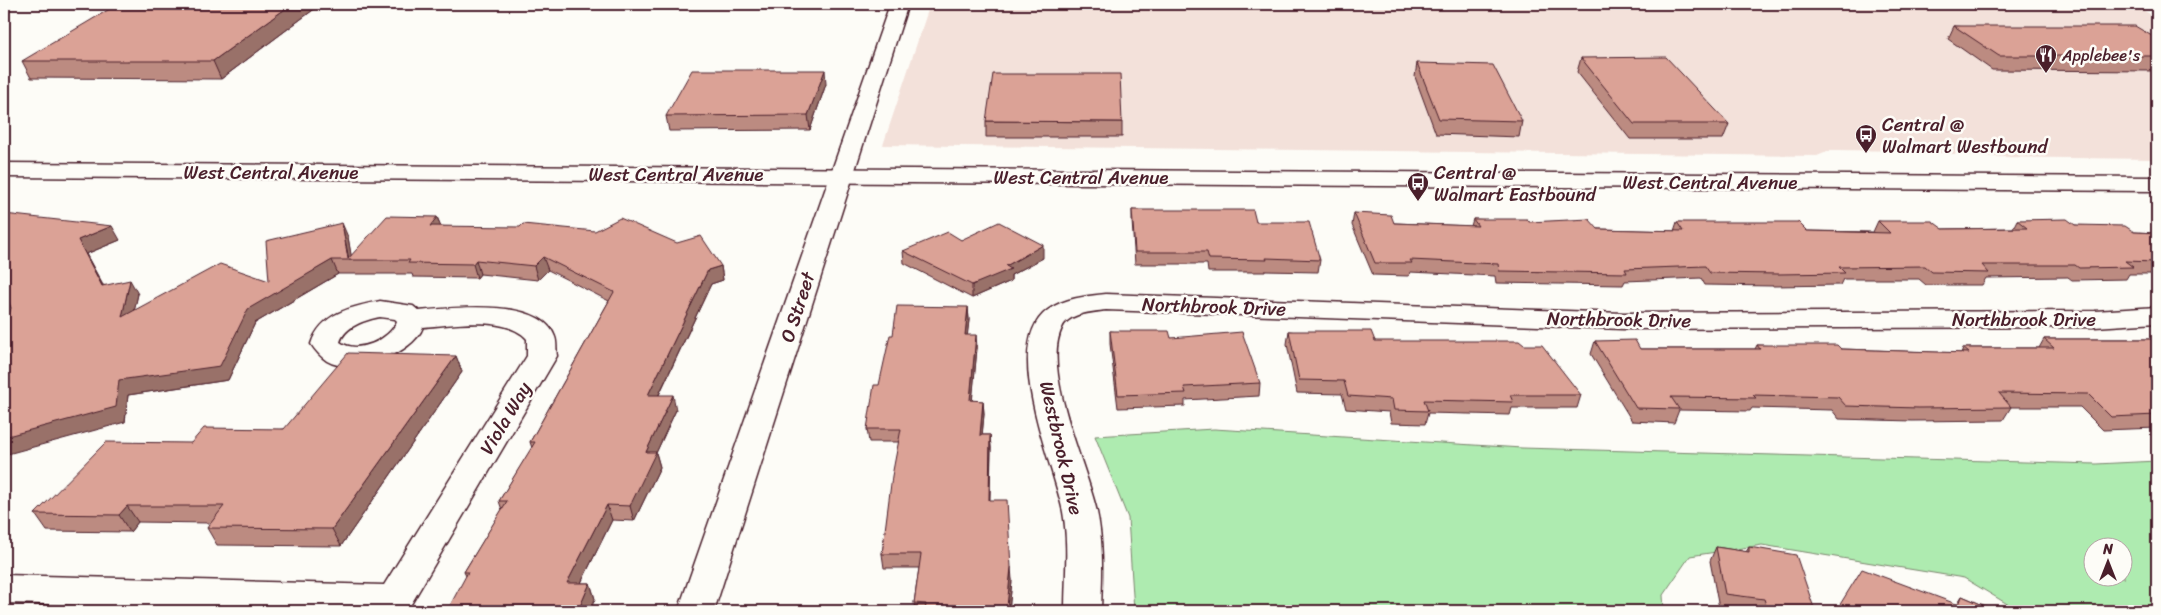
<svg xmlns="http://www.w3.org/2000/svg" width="2161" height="615" font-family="Sriracha,sans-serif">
	<rect width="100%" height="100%" fill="#fdfcf7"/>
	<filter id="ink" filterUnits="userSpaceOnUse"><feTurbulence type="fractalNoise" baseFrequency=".02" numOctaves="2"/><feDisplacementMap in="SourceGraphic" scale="10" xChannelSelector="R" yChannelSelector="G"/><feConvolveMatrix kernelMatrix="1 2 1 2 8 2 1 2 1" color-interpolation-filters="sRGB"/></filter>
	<g filter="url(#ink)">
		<!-- built -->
		<path fill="#f3e1da" d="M930 4H2132L2157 18V159L1995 157 1914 151 1832 150 1817 156 883 145Z"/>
		<!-- green -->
		<path fill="#aeebb0" stroke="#7c856e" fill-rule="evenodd" d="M1214 429 1522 448 2096 464 2157 461V611H2019L1964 578 1762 545 1690 556 1663 595 1664 611H1134L1128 518 1095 436ZM2094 548H2124V578H2094Z"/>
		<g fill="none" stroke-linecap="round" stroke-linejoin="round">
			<!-- minor casing -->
			<g stroke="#4a1f2b" stroke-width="3">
				<path id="minor" d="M890 4H908L714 611H678Z
					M2147 4H2157V9L2150 8Z
					M1106 294 1623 313 2095 311 2157 307V323L2095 327 1623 329 1106 310C1092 312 1068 313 1062 328 1041 371 1087 466 1097 512 1104 544 1102 578 1101 611H1065C1065 578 1069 545 1063 512 1054 465 999 345 1048 310 1064 298 1087 296 1106 294Z
					M380 301 413 306 419 311C451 308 541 297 555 337 557 342 556 350 557 356L407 611H287L4 603V575L384 585 527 356V339C506 315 452 325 423 327 413 355 352 376 327 361 321 357 315 350 311 344 321 313 351 307 380 301ZM380 317 395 319 397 321C390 340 357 355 340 342 345 326 365 320 380 317Z"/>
			</g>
			<!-- major casing -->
			<g stroke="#4a1f2b" stroke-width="3">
				<path id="major" d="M4 163 2157 177V191L4 177Z"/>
			</g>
			<!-- minor -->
			<use href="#minor" fill="#fdfcf7" fill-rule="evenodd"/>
			<!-- major -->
			<use href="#major" fill="#fdfcf7" fill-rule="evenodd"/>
		</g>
		<!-- wall -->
		<path fill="#bc8b81" stroke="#4a1f2b" d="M321 4 221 79 31 78 22 61Z
			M1954 26 2157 39V71L1992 70 1948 39Z
			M1581 58 1729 124 1723 139H1630L1577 72Z
			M1417 63 1522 121 1519 137 1436 134 1415 77Z
			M826 84 810 130 669 131 666 116Z
			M986 121 1122 122V137H986Z
			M1132 210 1256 222 1320 260 1318 272 1265 271V272H1208L1207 264H1135L1132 221Z
			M1354 213 1394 223 1471 226 1473 219 1529 222 1598 229 1674 231 1677 222 1807 231 1873 232 1878 221 1943 229 2013 228 2017 220 2075 225 2134 232 2157 233V274H2129L2126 279 2072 280 2068 277 1986 278 1982 285H1926L1919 279H1843L1840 285 1774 286 1705 285 1701 278 1625 281 1623 285 1496 283 1495 276 1410 272 1409 276 1373 275 1352 225Z
			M4 214 120 240 86 254 103 285 138 294 134 310 269 281 348 237 351 256 437 217 441 226 721 266 723 280 711 284 659 395 676 410 656 453 660 467 634 521 612 520 581 583H590L595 599 466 576 464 572 502 510 499 501 532 448 530 442 609 301 548 270 538 280 480 274 477 278 413 277 412 274H338L255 323 228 380 128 395 125 422 11 308 5 293 4 292Z
			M961 240 1043 258 1011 275V281L972 298 904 263 903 251Z
			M968 307 969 320 967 335 977 348 972 401H983L984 414 982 435H990L991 448 990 500 1012 580 1009 611H915L914 603 919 568H884L882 554 899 442H869L867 429 879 385Z
			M1110 331 1171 338 1260 383 1259 396 1185 400V406L1118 408 1110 344Z
			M1289 331 1375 341 1581 395 1577 408H1512L1510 415 1428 413 1425 424 1391 423 1389 412 1346 409 1342 394 1297 393 1287 344Z
			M2044 339H2157V428L2103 430 2080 407H2011L2003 420 1912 421 1839 419 1832 410 1752 408 1750 411 1679 410 1674 423 1632 421 1591 354 1595 341 1640 349H1755L1757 345 1841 349 1961 353 1963 348H2039Z
			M456 356 462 372 341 546 217 545 207 528 211 523 138 522 130 532 47 531 35 514 191 443 284 429Z
			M1716 547 1746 552 1749 547 1815 611H1744L1719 608 1710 561Z
			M1962 596 1997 611H1836L1957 604Z"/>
		<!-- shaded-wall -->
		<path fill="#997169" stroke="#4a1f2b" d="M292 4H321L221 79 213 61Z
			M825 70 826 84 810 130 808 115Z
			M437 217 442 230 430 226Z
			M342 223 348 237 352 260H349Z
			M112 226 120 240 86 254 110 300 102 286 78 240Z
			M1043 245V258L1011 275V281L972 298V285L1006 266Z
			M543 257 548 270 538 280 534 266Z
			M332 260 338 274 255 323 228 380 128 395 125 422 4 455V437L119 380Z
			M476 260 480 274 477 278 473 264Z
			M721 266 723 280 711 284 652 409 648 395 708 270Z
			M130 280 138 294 130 331 122 317Z
			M968 307 969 320 966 348 965 335Z
			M976 335 977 348 971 414 970 400Z
			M456 356 462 372 341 546 332 529Z
			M673 395 676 410 656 453 660 467 634 521 630 506 646 452Z
			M983 401 984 414 981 448 980 435Z
			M990 435 991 448 989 513V500Z
			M607 505 612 520 573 599 567 583Z
			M127 506 138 522 130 532 119 515Z
			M1011 567 1012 580 1009 611H1008L1007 607Z
			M590 583 595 599 590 611H578Z"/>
		<!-- building -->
		<path fill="#dba296" stroke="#4a1f2b" d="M118 4H292L213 61H22Z
			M1954 26H2135L2157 39V56H1999Z
			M1666 57 1729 124H1634L1581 58Z
			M1417 63 1493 65 1522 121 1439 119Z
			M692 70H825L808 115 666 116Z
			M993 74H1120L1122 122 986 121Z
			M1132 210H1253L1256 222H1309L1320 260 1266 258 1267 260 1209 259 1207 252H1135Z
			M1354 213 1391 215 1394 223 1478 226 1473 219H1527L1529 222 1589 219 1598 229 1683 231 1677 222H1798L1807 231 1890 233 1878 221H1932L1943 229 2027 228 2017 220 2067 219 2075 225 2125 226 2134 232 2157 233V262L2125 261 2133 267 2079 268 2075 265H1982L1989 273 1932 272 1925 266 1839 267 1845 273 1779 274 1710 273 1705 266 1625 269 1627 273 1499 271 1498 264 1410 260 1412 263H1375Z
			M4 214 112 226 78 240 102 286 130 280 122 317 220 264 269 281 266 241 342 223 348 259 387 216 437 217 430 226 520 227 523 224 595 231 620 218 677 243 701 236 721 266 708 270 648 395H673L646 452H656L630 506 607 505 567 583H590L578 611H447L468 572H464L507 501H499L535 442H530L614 292 543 257 534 266 476 260 473 264 408 263 410 260H332L248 309 220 366 119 380 116 407 4 437V330L11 308 4 290Z
			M999 222 1043 245 1006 266 1011 269 972 285 903 251 948 232 961 240Z
			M897 306 968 307 965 335H976L970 400 983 401 980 435H990L989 500H1007L1011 567 1007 607H980V611H925L926 604 914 603 921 554H882L892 476 901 429H867L874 385H879L890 335H893Z
			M1110 331H1169L1171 338 1242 332 1260 383 1184 387 1186 393 1118 395Z
			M1289 331H1371L1375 341H1519L1524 345H1542L1581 395H1510L1513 402 1424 400 1428 411 1394 410 1392 399 1348 396 1344 381 1299 380Z
			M2044 339H2157V415L2111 417 2088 394 1999 393 2011 407 1919 408 1846 406 1838 397 1753 395 1756 398 1671 397 1679 409 1636 408 1595 341 1635 340 1640 349H1760L1757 345H1837L1841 349 1969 353 1963 348H2054Z
			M348 353 456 356 332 529 207 528 224 506H127L119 515 35 514 106 442 191 443 204 428 284 429Z
			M1716 547 1749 552V547L1796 555 1815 611H1768L1764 599 1725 594Z
			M1862 569 1959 605 1962 596 1997 611H1836Z"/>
	</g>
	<!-- icons -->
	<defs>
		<g id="restaurant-pin" transform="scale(1.125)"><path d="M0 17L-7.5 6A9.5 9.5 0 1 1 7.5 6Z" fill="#4a1f2b" stroke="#fdfcf7"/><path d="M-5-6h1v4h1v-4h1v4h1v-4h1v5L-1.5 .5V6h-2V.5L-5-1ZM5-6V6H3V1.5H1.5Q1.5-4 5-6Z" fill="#fff"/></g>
		<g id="bus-pin" transform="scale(1.125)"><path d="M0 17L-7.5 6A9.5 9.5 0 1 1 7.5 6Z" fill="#4a1f2b" stroke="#fdfcf7"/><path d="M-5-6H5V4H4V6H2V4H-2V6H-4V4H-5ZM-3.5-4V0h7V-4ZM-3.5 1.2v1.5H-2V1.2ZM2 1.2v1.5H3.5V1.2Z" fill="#fff"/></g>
	</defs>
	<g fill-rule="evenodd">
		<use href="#restaurant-pin" x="2046" y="55"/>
		<use href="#bus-pin" x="1866" y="135"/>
		<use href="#bus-pin" x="1418" y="183"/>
	</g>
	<g text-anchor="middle" stroke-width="5" stroke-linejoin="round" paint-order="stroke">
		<!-- far-poi labels -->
		<g font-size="16" fill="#4a1f2b" stroke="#fdfcf7" text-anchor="start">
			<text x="2062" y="61">Applebee's</text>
		</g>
		<!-- poi labels -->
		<g font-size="19" fill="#4a1f2b" stroke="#fdfcf7" text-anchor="start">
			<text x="1882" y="131">Central @<tspan x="1882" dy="22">Walmart Westbound</tspan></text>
			<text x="1434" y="179">Central @<tspan x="1434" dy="22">Walmart Eastbound</tspan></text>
		</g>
		<!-- street labels -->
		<g font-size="19" fill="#4a1f2b" stroke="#fdfcf7">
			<text x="271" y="179">West Central Avenue</text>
			<text x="676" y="181">West Central Avenue</text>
			<text x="1081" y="184">West Central Avenue</text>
			<text x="1710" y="189">West Central Avenue</text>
			<text transform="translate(1214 306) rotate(2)" y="7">Northbrook Drive</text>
			<text transform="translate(797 307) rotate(-72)" y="7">O Street</text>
			<text transform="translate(1619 319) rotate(1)" y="7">Northbrook Drive</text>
			<text x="2024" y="326">Northbrook Drive</text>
			<text transform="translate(505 418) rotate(-59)" y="7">Viola Way</text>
			<text transform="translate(1062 448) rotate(77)" y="7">Westbrook Drive</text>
		</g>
	</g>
	<!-- margin -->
	<rect width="2161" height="615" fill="none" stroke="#fdfcf7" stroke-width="20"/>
	<rect x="10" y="10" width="2141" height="595" fill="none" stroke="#4a1f2b" stroke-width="2" filter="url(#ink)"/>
	<!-- north arrow -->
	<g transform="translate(2108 562)"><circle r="24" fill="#fdfcf7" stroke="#b5a4a5"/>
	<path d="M0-4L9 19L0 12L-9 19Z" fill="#4a1f2b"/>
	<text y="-8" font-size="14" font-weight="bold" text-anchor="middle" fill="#4a1f2b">N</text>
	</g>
</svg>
